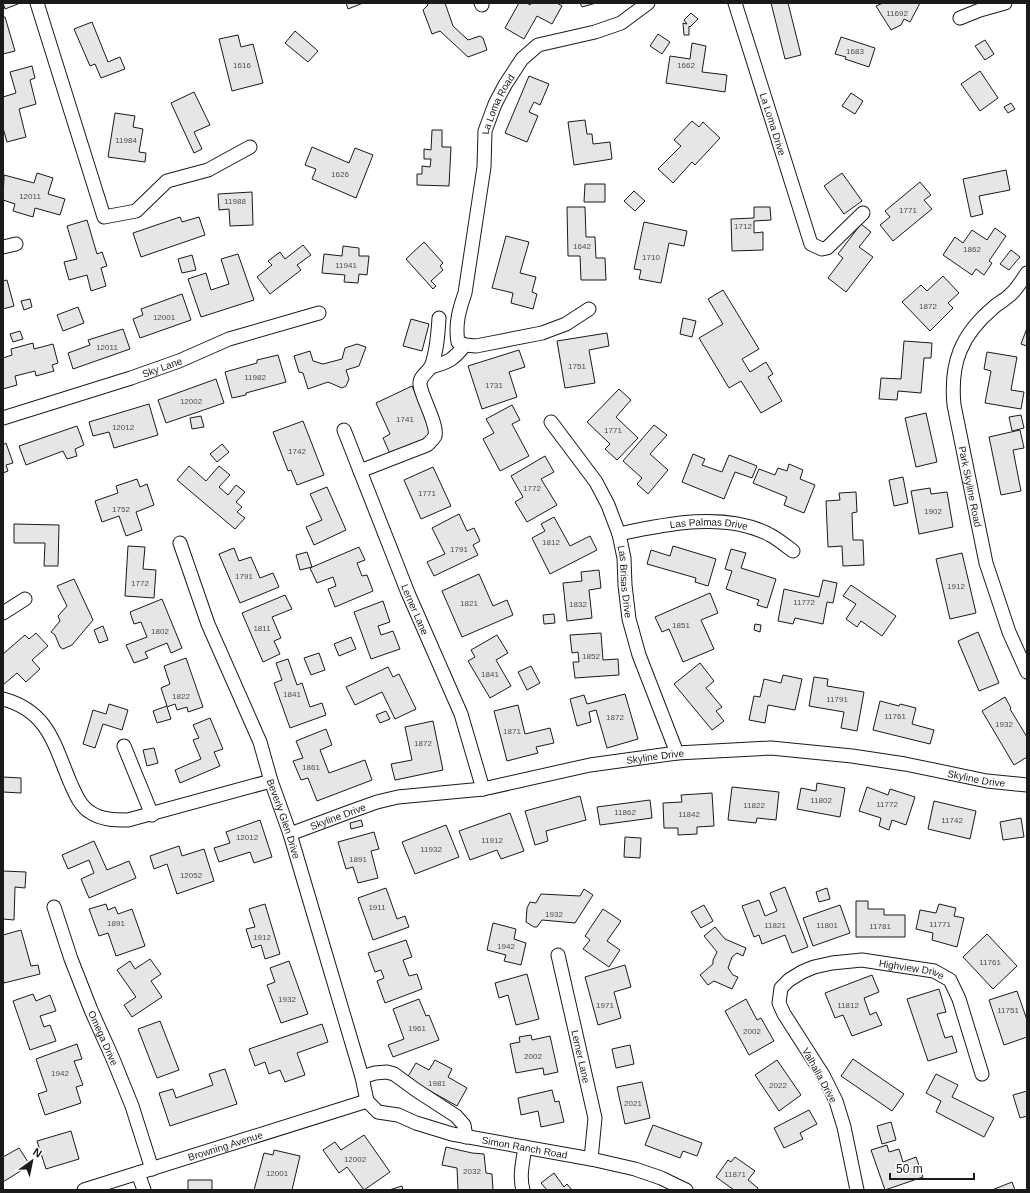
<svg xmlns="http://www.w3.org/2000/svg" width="1030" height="1193" font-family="Arial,sans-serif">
	<rect width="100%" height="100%" fill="#fff"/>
	<!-- building -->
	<path fill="#e6e6e6" stroke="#1a1a1a" d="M3 3H17L18 4 5 9Z
		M346 3H363L348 9Z
		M427 3H445L453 26 468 40 480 36 483 38 487 50 468 57 440 31 432 34 423 10 428 5Z
		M519 3H527L530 5 531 3H557L562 6 552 24 537 16 524 39 505 28Z
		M580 3H596L582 7Z
		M771 3H788L801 55 785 59Z
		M883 3H920L910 22 904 19 901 25 891 30 876 6Z
		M691 13 698 19 690 27 689 26V35H684L683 23 687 24 684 20Z
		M3 17H5L15 51 3 54Z
		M92 22 108 62 120 57 125 69 101 78 95 64 90 66 74 29Z
		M295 31 318 51 308 62 285 43Z
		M658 34 670 42 662 54 650 46Z
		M238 35 241 47 253 44 263 83 232 91 219 39Z
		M841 37 875 48 869 67 845 59 846 57 835 54Z
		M985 40 994 54 985 60 975 46Z
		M692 43 706 46 702 72 727 75 725 92 666 83 670 56 690 59Z
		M32 66 35 78 30 80 36 104 19 109 26 137 7 142 3 128V97L16 93 10 72Z
		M980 71 998 98 980 111 961 84Z
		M529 76 549 84 540 105 534 102 529 112 538 116 527 142 505 133Z
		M194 92 210 125 194 132 202 149 194 153 171 103Z
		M851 93 863 101 855 114 842 106Z
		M1011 103 1015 109 1008 113 1004 107Z
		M115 113 135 116 133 127 143 129 139 152 146 153 145 162 108 157Z
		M585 120 587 134H592L593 144 610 142 612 159 574 165 568 122Z
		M692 121 699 127 703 122 720 138 695 165 692 162 673 183 658 169 681 146 674 140Z
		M432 130H442V147H451L449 186 417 185V174H422V166L430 167 431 159H424V149L431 150Z
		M312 147 349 163 355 148 373 155 356 198 312 179 316 169 305 165Z
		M1006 170 1010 190 979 196 983 214 971 217 963 179Z
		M37 173 53 178 48 194 65 199 60 215 35 208 33 217 13 211 15 204 3 200 4 175 34 183Z
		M842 173 862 201 844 214 824 186Z
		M920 182 931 195 924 200 932 209 893 241 880 225 890 217 885 211Z
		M585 184H605V202H584Z
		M634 191 645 201 635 211 624 201Z
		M252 192 253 225 230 226 229 209 219 210 218 194Z
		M567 207H585L586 237H595L596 258H605L606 280H581L580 256H568Z
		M754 207H770L771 220 754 221V233L763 232V250L732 251 731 219 754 218Z
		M180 217 182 222 199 217 205 235 141 257 133 233Z
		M87 220 97 254 102 252 107 266 101 268 106 286 91 291 87 275 69 280 64 262 77 259 67 226Z
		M644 222 687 231 684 246 669 243 661 283 639 279 641 270 634 269Z
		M861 224 871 232 859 247 873 257 846 292 828 278 843 258 838 254Z
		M995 228 1006 236 989 261 992 263 984 275 976 269 972 275 943 255 955 237 963 243 972 230 987 240Z
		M506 236 529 242 520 273 536 277 532 292 537 294 533 309 511 303 513 293 492 288Z
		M424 242 443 263 440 266 443 270 431 281 436 286 433 289 406 259Z
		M303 245 311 255 297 265 301 270 270 294 257 277 272 265 268 261 280 252 285 259Z
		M343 246 359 248V256H369L367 275 359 274 358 283 344 282 345 275 322 273 324 254 342 256Z
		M1011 250 1020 257 1009 270 1000 264Z
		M238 254 254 300 201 317 188 279 206 273 211 290 229 284 221 259Z
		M192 255 196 270 182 273 178 259Z
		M943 276 959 293 948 303 953 308 930 331 902 302 921 285 927 291Z
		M7 280 14 306 3 309V281Z
		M723 290 759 349 742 359 750 372 766 362 773 374 768 377 782 401 761 413 741 381 729 388 699 338 723 324 708 299Z
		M182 294 191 320 140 338 133 319 143 315 141 309Z
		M30 299 32 307 24 310 21 301Z
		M78 307 84 323 63 331 57 315Z
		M683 318 696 321 692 337 680 334Z
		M411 319 429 324 422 351 403 346Z
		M1027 328V346L1021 344Z
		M123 329 130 349 73 369 68 353 90 345 88 340Z
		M20 331 23 339 13 342 10 334Z
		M607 333 609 346 589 350 595 383 565 388 557 341Z
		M904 341 932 343 931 358H924L921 393 898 391 897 400 879 399 881 378 901 379Z
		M33 343 34 349 53 344 58 363 52 365 54 371 36 376 35 371 15 376 17 385 3 389V358L12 355 11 349Z
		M357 344 366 347 359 366 346 370 349 379 346 386 342 388 328 382 308 389 303 373 299 372 294 356 310 351 313 361 323 364 342 359 345 348Z
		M519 350 525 367 509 372 517 397 482 409 468 366Z
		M987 352 1017 357 1011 390 1024 392 1021 409 985 403 991 371 984 369Z
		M278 355 286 382 246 393V395L232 398 225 372 257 363V360Z
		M216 379 224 403 166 423 158 400Z
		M412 386 434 436 391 456 383 438 390 434 376 403Z
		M619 389 631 400 616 417 638 438 617 460 605 449 610 444 587 422Z
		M149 404 158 435 114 448 109 432 93 436 89 422Z
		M512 405 520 420 512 424 529 456 500 471 483 439 494 433 486 419Z
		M926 413 937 462 916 467 905 418Z
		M1021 415 1024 428 1012 431 1009 417Z
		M201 416 204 427 192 429 190 418Z
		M303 421 324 475 297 485 291 470 288 471 273 432Z
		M654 425 667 435 650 454 668 470 648 494 637 484 642 478 623 461Z
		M77 426 84 445 75 449 77 456 67 459 63 451 26 465 19 446Z
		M1020 430 1024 448 1013 450 1021 491 1001 495 989 437Z
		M6 443 13 463 6 465 8 471 3 473V445Z
		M222 444 229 452 217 462 210 454Z
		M693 454 705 459 702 465 722 472 729 455 757 466 752 478 735 472 724 499 682 482Z
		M545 456 554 472 541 479 557 505 527 522 515 502 523 497 511 476Z
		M789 464 803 470 800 479 815 485 804 513 784 505 787 497 753 483 759 469 775 475 778 468 787 471Z
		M189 466 206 481 219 466 230 475 219 487 228 495 236 485 245 492 236 502 242 507 237 512 245 518 235 529 177 480Z
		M433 467 451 506 421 519 404 480Z
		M903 477 908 503 894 506 889 480Z
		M137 479 140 487 147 484 154 505 136 512 142 530 126 536 119 516 102 522 95 501 118 493 116 486Z
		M327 487 346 530 314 545 306 527 322 520 310 494Z
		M930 488 931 494 947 492 953 527 919 534 911 491Z
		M856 492 857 512 852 513 853 540H863L864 565 843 566 842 546 828 547 826 501 840 500 839 493Z
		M459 514 467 531 474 528 480 541 473 545 478 555 434 576 427 562 445 554 432 528Z
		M554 517 570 546 590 536 597 550 550 574 532 538 545 531 541 524Z
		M14 524 59 525 58 566H44L45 543H14Z
		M128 546 145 547 143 569 156 570 154 598 125 596Z
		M673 546 716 559 708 586 695 582 696 578 647 564 651 550 670 556Z
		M359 547 365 560 357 563 362 576 367 575 373 591 335 607 328 589 336 586 333 577 317 583 310 568Z
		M234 548 239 561 251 557 260 578 273 573 279 587 240 603 219 554Z
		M731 549 746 553 741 568 776 579 767 608 757 605 759 600 726 589 732 571 725 569Z
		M307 552 312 567 300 570 296 555Z
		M962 553 976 613 950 619 936 559Z
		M599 570 601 588 589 590 592 618 567 621 563 583 582 581 581 572Z
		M479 574 493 606 507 600 513 615 462 637 442 591Z
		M74 579 93 620 72 645 63 649 60 647 55 635 51 632 60 621 58 616 67 606 57 586Z
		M823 580 837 583 833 603 827 602 823 624 795 618 793 624 778 621 784 589 819 597Z
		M851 585 896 616 882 636 861 621 857 627 846 619 856 604 843 596Z
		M710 593 718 613 701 620 714 649 683 662 669 629 662 632 655 617Z
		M285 595 292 609 272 617 281 638 274 641 280 654 263 662 242 613Z
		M162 599 182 648 171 653 167 643 145 652 148 658 134 663 126 645 147 637 141 622 134 624 130 612Z
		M383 601 390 622 378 626 381 635 393 631 400 649 371 659 354 612Z
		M554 614 555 623 544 624 543 615Z
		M755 624 761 625 760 632 754 630Z
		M103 626 108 640 99 643 94 630Z
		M978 632 999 683 979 691 958 641Z
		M36 633 48 646 32 660 40 669 26 682 17 673 3 685V654L25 635 29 639Z
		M601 633 603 660 618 659 619 675 575 678 573 662H579L578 652 572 653 570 635Z
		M497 635 508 653 496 660 511 686 490 698 468 661 475 657 471 650Z
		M351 637 356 649 339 656 334 644Z
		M319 653 325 670 311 675 304 658Z
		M186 658 203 707 188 712 187 707 177 710 175 704 167 707 171 719 157 723 153 711 167 706 161 688 170 684 164 666Z
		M288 659 297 685 302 683 310 707 322 703 326 715 290 728 274 683 282 680 276 663Z
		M700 663 714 681 706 688 722 707 716 711 724 721 712 730 674 684Z
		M531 666 540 683 527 690 518 672Z
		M388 667 393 677 399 674 416 709 395 719 382 692 355 705 346 687Z
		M783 675 802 679 795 710 768 705 765 723 749 720 754 696 760 697 764 679 781 683Z
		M814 677 828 679 827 686 864 692 857 731 841 728 844 712 809 706Z
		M625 694 638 739 607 748 596 710 589 712 591 722 577 726 570 699 584 695 587 704Z
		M1005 697 1011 708 1010 709 1027 737V757L1014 765 982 711Z
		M880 701 899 706 900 704 916 708 912 724 934 730 930 744 873 730Z
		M109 704 128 710 122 730 103 724 95 748 83 744 93 710 106 714Z
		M518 705 525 734 550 728 554 743 536 747 538 753 507 761 494 711Z
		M386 711 390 719 380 723 376 715Z
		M210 718 223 749 214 752 220 766 180 783 175 770 201 759 193 740 199 738 193 725Z
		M433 721 443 770 395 780 391 764 412 760 405 727Z
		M326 729 332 745 320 750 329 773 365 760 372 780 317 801 308 778 301 780 293 761 303 758 296 741Z
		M154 748 158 763 147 766 143 750Z
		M3 777 21 778V793L3 792Z
		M817 783 845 788 840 817 797 809 801 788 816 791Z
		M732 787 779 792 776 820 757 818 756 823 728 820Z
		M867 787 888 795 890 789 915 797 906 825 892 820 889 830 879 826 881 818 859 811Z
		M712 793 714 826 697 827V834L678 835V828H664L663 803 682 802 681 795Z
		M580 796 586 820 546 831 548 841 535 845 525 811Z
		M650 800 652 818 600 825 597 807Z
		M934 801 976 811 970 839 928 829Z
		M510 813 524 851 501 859 497 850 470 860 459 831Z
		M1021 818 1024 837 1003 840 1000 822Z
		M260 820 272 857 254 863 250 852 219 862 214 848 230 843 226 832Z
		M361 820 363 826 351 829 350 823Z
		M446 825 459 857 415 874 402 842Z
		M374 832 379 849 371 851 378 878 358 883 353 867 346 869 338 842Z
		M625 837 641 838 640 858 624 857Z
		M94 841 107 870 129 861 136 878 89 898 81 879 94 873 89 860 68 869 62 855Z
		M179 846 182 856 204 849 214 881 177 894 167 864 154 869 150 856Z
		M3 871 26 872 25 888 15 887 14 920 3 919Z
		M785 887 808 947 792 953 785 935 762 944 759 935 754 937 742 906 759 900 765 916 777 911 770 893Z
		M386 888 397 919 405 916 409 927 373 940 358 898Z
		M827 888 830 899 819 902 816 892Z
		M584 889 593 895 575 923 542 920 537 927H534L526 922 527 908 530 902 536 903 541 894 580 896Z
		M856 901H868V909H884V915H905V937H856Z
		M106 904 108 910 115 907 118 914 132 909 145 946 116 956 108 933 99 936 89 909Z
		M265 904 280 954 265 959 261 945 252 948 246 929 255 927 249 909Z
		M939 904 956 908 954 916 964 918 957 947 932 940 933 933 916 929 920 910 936 913Z
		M704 905 713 921 701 928 691 912Z
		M840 905 850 933 813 946 803 918Z
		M603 909 621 921 607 941 620 950 609 967 583 949 590 940 585 936Z
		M493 923 516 929 514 939 526 943 521 965 504 961 506 955 487 950Z
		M715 927 725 939 746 948 743 956 737 953 732 957 728 968 733 975 738 977 732 989 714 981 708 985 700 975 713 964V960L717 952 704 936Z
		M21 930 31 966 38 965 40 974 4 983 3 978V935Z
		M987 934 1017 966 993 989 963 957Z
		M406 940 412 957 403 960 409 976 417 974 422 989 385 1003 377 981 384 978 381 970 375 972 368 953Z
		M150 959 161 974 151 981 162 997 132 1017 124 1005 136 997 117 970 130 961 135 969Z
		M289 961 308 1014 281 1023 267 985 275 982 270 968Z
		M625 965 631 987 614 992 621 1018 598 1025 585 977Z
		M527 974 539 1019 516 1025 508 995 499 998 495 983Z
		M872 975 879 992 864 998 870 1015 876 1012 882 1025 852 1036 843 1015 835 1018 825 993Z
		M939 989 946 1012 937 1014 945 1038 952 1036 957 1052 928 1061 907 999Z
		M1017 991 1027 1020V1037L1004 1045 989 1000Z
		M33 994 36 1001 50 995 56 1011 40 1016 44 1027 50 1025 56 1041 30 1050 13 1001Z
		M419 999 426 1016 429 1015 439 1040 393 1057 388 1045 404 1039 393 1009Z
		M746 999 757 1020 761 1018 774 1041 749 1055 725 1011Z
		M160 1021 179 1070 157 1078 138 1029Z
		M322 1024 328 1042 297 1053 305 1075 285 1082 280 1070 269 1074 265 1062 255 1066 249 1049Z
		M531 1035 532 1040 550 1036 558 1072 544 1075 543 1068 516 1073 510 1044 520 1042 519 1037Z
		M77 1044 82 1059 74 1061 83 1085 76 1087 81 1103 45 1115 38 1094 47 1091 36 1059Z
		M630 1045 634 1064 616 1068 612 1049Z
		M853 1059 904 1094 892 1111 841 1076Z
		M435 1060 452 1069 448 1077 467 1088 457 1106 407 1078 416 1063 429 1070Z
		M777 1060 801 1095 779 1111 755 1075Z
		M225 1069 237 1104 170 1126 159 1093 173 1089 176 1098 213 1085 209 1074Z
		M936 1074 958 1085 952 1097 994 1118 984 1137 936 1112 941 1101 926 1093Z
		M642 1082 650 1118 625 1124 617 1087Z
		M552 1090 555 1102 559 1101 564 1122 541 1127 538 1111 521 1115 518 1098Z
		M1027 1091V1116L1020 1118 1013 1095Z
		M809 1110 817 1124 800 1133 803 1139 784 1148 774 1128Z
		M891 1122 896 1140 882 1144 877 1126Z
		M653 1125 702 1143 697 1156 683 1151 680 1158 645 1145Z
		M71 1131 79 1159 46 1169 37 1141Z
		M364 1135 390 1172 364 1190 347 1167 339 1173 323 1150 335 1142 341 1150Z
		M887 1145 889 1152 899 1149 903 1162 916 1157 923 1177 885 1190 871 1150Z
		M446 1147 472 1153 484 1154 486 1173 492 1174 493 1190H458L457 1168 442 1165Z
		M19 1148 30 1165 3 1182V1157Z
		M274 1150 300 1156 292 1190H254L264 1153 273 1155Z
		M735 1157 755 1171 748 1180 758 1188 757 1190H734L716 1177 728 1160 731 1162Z
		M554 1173 564 1187 567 1184 572 1190H547L541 1183Z
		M188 1180H212V1190H188Z
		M1012 1182 1015 1190H992Z
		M402 1186 403 1190H389Z"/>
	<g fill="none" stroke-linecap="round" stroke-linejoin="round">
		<!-- minor casing -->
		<g stroke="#1a1a1a" stroke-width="15">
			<g id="minor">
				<path d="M37 3 104 217 136 211 167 181 208 170 250 147"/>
				<path d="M481 3 482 5"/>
				<path id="s1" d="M735 3 811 244 822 249 827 248 863 213"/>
				<path d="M960 18 980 10 1005 3"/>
				<path d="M3 247 16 244"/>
				<path id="s2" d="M1027 273C1022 280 1017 289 1010 295 1005 300 998 303 993 308 961 335 950 363 954 405L986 563 1009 632 1027 672"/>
				<path id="s3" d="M589 309 566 324 542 333 476 346 465 345 458 342C455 325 459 310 465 293L484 167 485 131 495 104 505 85 522 59 538 45 595 32 621 23 648 3"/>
				<path d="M431 367C449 362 453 360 465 345"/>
				<path id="s4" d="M3 418 131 378 179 361 229 339 319 313"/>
				<path id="s5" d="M551 422 596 482 608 505 619 534 624 558 625 585 629 619 639 655 677 753"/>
				<path id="s6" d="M344 430 408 593 461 714 483 789"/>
				<path d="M360 471 427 445C430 442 433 440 435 436 438 425 422 398 420 385 419 375 429 373 432 364 437 350 438 334 439 318"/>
				<path id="s7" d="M619 534C665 524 726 511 770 535 778 539 786 546 793 551"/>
				<path id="s8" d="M180 543 208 624 260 742 271 781 290 834 362 1077 367 1101"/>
				<path d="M3 613 25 599"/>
				<path d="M3 699C48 711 54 744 70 782 75 793 80 806 90 812 101 820 116 820 128 820L271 781"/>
				<path d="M124 746 152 815"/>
				<path id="s9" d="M290 834 349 812 377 802 398 797 483 789 590 765 677 753 771 748 852 756 905 764 987 781 1027 785"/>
				<path id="s10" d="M54 907 71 959 91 1010 113 1059 132 1106 152 1169"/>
				<path id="s11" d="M558 955 595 1118 591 1159"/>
				<path d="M362 1077 375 1073 387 1072 394 1074 416 1090 456 1116 464 1125 466 1137"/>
				<path id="s12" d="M367 1101 378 1112 398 1115 416 1123 452 1134 591 1159 635 1169 661 1178 686 1190"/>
				<path d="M138 1173 144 1190"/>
				<path id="s13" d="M84 1190 367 1101"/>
				<path d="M523 1190C519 1176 523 1161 525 1147"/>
				<path id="s14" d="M857 1190 844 1127 836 1101 823 1075 784 1014 779 1003 781 988 789 980 802 972 814 967 832 963 862 960 934 971 950 980 959 999 982 1074"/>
			</g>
		</g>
		<!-- minor -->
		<use href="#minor" stroke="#fff" stroke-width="13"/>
	</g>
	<g text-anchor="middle" stroke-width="3" stroke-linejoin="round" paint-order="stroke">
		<!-- number labels -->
		<g font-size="8" fill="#4d4d4d">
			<text x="897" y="16">11692</text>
			<text x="855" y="54">1683</text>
			<text x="242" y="68">1616</text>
			<text x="686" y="68">1662</text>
			<text x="126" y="143">11984</text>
			<text x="340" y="177">1626</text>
			<text x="30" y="199">12011</text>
			<text x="235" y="204">11988</text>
			<text x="908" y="213">1771</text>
			<text x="743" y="229">1712</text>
			<text x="582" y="249">1642</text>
			<text x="972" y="252">1862</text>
			<text x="651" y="260">1710</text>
			<text x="346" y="268">11941</text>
			<text x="928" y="309">1872</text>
			<text x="164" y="320">12001</text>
			<text x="107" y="350">12011</text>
			<text x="577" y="369">1751</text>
			<text x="255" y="380">11982</text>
			<text x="494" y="388">1731</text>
			<text x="191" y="404">12002</text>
			<text x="405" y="422">1741</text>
			<text x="123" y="430">12012</text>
			<text x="613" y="433">1771</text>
			<text x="297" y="454">1742</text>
			<text x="532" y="491">1772</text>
			<text x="427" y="496">1771</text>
			<text x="121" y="512">1752</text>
			<text x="933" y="514">1902</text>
			<text x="551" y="545">1812</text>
			<text x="459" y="552">1791</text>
			<text x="244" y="579">1791</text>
			<text x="140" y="586">1772</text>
			<text x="956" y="589">1912</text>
			<text x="804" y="605">11772</text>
			<text x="469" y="606">1821</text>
			<text x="578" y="607">1832</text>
			<text x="681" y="628">1851</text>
			<text x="262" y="631">1811</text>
			<text x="160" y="634">1802</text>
			<text x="591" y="659">1852</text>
			<text x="490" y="677">1841</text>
			<text x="292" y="697">1841</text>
			<text x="181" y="699">1822</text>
			<text x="837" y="702">11791</text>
			<text x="895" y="719">11761</text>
			<text x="615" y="720">1872</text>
			<text x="1004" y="727">1932</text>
			<text x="512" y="734">1871</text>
			<text x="423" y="746">1872</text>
			<text x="311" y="770">1861</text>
			<text x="821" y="803">11802</text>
			<text x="887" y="807">11772</text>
			<text x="754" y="808">11822</text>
			<text x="625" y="815">11862</text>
			<text x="689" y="817">11842</text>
			<text x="952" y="823">11742</text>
			<text x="247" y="840">12012</text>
			<text x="492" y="843">11912</text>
			<text x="431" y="852">11932</text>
			<text x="358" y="862">1891</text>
			<text x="191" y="878">12052</text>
			<text x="377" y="910">1911</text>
			<text x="554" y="917">1932</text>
			<text x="116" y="926">1891</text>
			<text x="940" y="927">11771</text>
			<text x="775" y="928">11821</text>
			<text x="827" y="928">11801</text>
			<text x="880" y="929">11781</text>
			<text x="262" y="940">1912</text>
			<text x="506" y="949">1942</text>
			<text x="990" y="965">11761</text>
			<text x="287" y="1002">1932</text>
			<text x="605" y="1008">1971</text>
			<text x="848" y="1008">11812</text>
			<text x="1008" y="1013">11751</text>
			<text x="417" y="1031">1961</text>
			<text x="752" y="1034">2002</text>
			<text x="533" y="1059">2002</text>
			<text x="60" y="1076">1942</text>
			<text x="437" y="1086">1981</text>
			<text x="778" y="1088">2022</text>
			<text x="633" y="1106">2021</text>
			<text x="355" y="1162">12002</text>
			<text x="472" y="1174">2032</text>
			<text x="277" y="1176">12001</text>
			<text x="735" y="1177">11871</text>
		</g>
		<!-- street labels -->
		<g font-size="10" fill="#1a1a1a" stroke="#fff">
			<text dy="4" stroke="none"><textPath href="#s3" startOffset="382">La Loma Road</textPath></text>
			<text dy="4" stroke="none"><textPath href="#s1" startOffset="127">La Loma Drive</textPath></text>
			<text dy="4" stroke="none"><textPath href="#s4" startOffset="167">Sky Lane</textPath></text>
			<text dy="4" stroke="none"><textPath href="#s2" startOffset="242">Park Skyline Road</textPath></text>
			<text dy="4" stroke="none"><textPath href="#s7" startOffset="91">Las Palmas Drive</textPath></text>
			<text dy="4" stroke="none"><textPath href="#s5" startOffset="180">Las Brisas Drive</textPath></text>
			<text dy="4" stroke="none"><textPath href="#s6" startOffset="193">Lerner Lane</textPath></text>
			<text dy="4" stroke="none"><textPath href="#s9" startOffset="375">Skyline Drive</textPath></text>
			<text dy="4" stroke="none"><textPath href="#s9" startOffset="699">Skyline Drive</textPath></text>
			<text dy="4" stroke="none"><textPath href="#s9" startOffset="51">Skyline Drive</textPath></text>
			<text dy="4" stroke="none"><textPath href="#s8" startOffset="295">Beverly Glen Drive</textPath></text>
			<text dy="4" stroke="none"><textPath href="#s14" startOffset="359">Highview Drive</textPath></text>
			<text dy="4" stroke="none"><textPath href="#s10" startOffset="140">Omega Drive</textPath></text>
			<text dy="4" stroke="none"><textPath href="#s11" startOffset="104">Lerner Lane</textPath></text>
			<text transform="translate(820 1075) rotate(61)" y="4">Valhalla Drive</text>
			<text dy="4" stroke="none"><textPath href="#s13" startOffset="148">Browning Avenue</textPath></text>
			<text dy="4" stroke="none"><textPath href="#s12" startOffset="167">Simon Ranch Road</textPath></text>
		</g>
	</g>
	<!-- border -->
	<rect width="1030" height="1193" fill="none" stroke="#1a1a1a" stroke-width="8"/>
	<!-- north arrow -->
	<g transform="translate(32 1161) rotate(33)" stroke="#ffffff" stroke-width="3" paint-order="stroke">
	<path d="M0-3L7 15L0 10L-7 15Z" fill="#1a1a1a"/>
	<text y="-6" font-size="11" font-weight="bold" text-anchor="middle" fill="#1a1a1a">N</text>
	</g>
	<!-- scale -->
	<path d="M890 1173v6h84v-6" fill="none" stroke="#1a1a1a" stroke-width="2"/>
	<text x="896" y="1173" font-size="12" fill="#1a1a1a" stroke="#ffffff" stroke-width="3" paint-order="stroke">50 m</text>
</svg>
